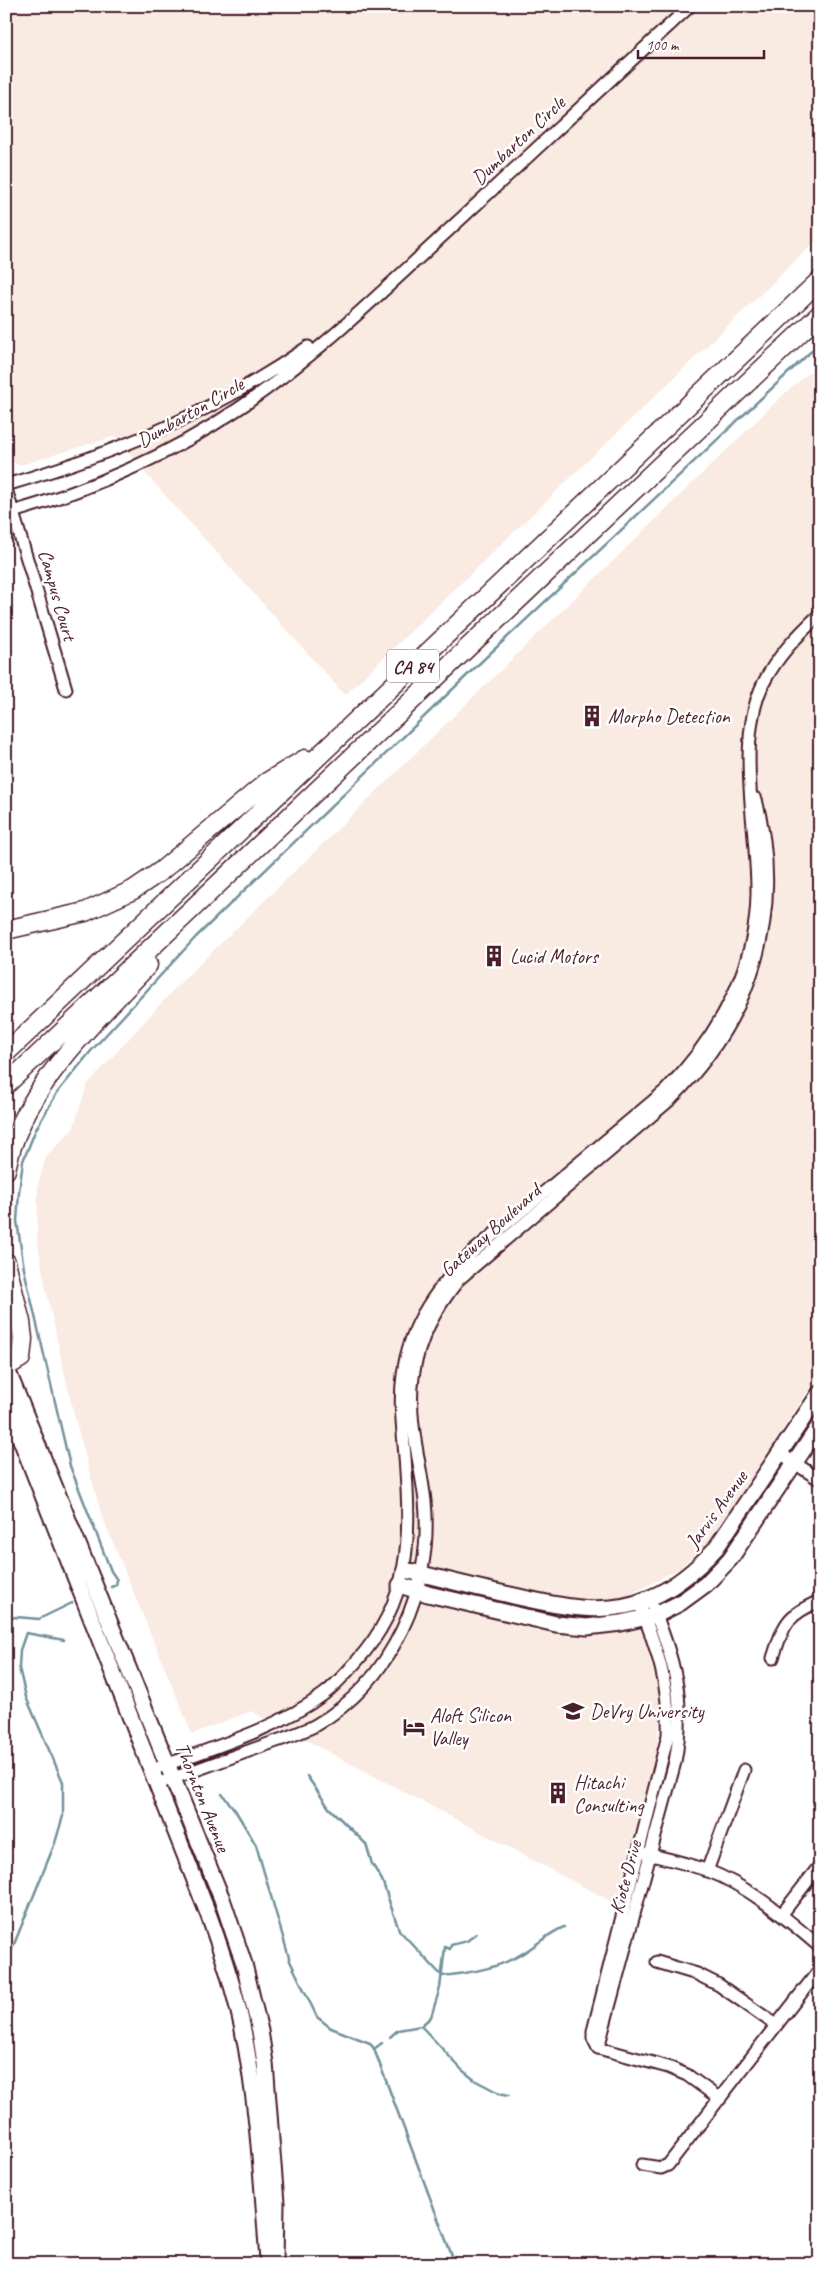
<svg xmlns="http://www.w3.org/2000/svg" width="826" height="2270" font-family="Caveat,sans-serif">
	<rect width="100%" height="100%" fill="#fff"/>
	<filter id="ink" filterUnits="userSpaceOnUse"><feTurbulence type="fractalNoise" baseFrequency=".02" numOctaves="2"/><feDisplacementMap in="SourceGraphic" scale="10" xChannelSelector="R" yChannelSelector="G"/><feConvolveMatrix kernelMatrix="1 2 1 2 8 2 1 2 1" color-interpolation-filters="sRGB"/></filter>
	<g filter="url(#ink)">
		<!-- built -->
		<path fill="#f9eae2" d="M6 6H820V237L345 695 145 473 115 436 21 465 14 463 10 459 6 445Z
			M820 363V1373L710 1540 680 1568 630 1595 653 1661 661 1709 656 1752 616 1904 251 1711 192 1734 102 1516 88 1466 73 1411 46 1289 37 1239 38 1185 46 1157 73 1129 87 1085 175 988 781 397Z"/>
		<g fill="none" stroke-linecap="round" stroke-linejoin="round">
			<!-- stream -->
			<path stroke="#72919c" stroke-width="2.5" d="M111 1587 116 1585 117 1580 111 1571 70 1466 24 1269 17 1221 19 1192 23 1161 36 1129 57 1093 91 1051 196 937 482 661 820 343
				M6 1619 16 1617 39 1619 72 1603
				M307 1776 329 1808 366 1844 372 1864 382 1880 399 1930 442 1976C470 1973 501 1968 525 1952 538 1944 549 1933 564 1927
				M222 1794 235 1810 256 1845 290 1961 317 2017 331 2028 370 2043 374 2049 455 2264
				M6 1964 55 1843 63 1816V1782L26 1697 19 1668 20 1650 26 1633 64 1640
				M421 2026 462 2070 476 2081 499 2093 509 2095
				M390 2037 398 2030 421 2026 431 2017 440 1988 445 1947 450 1949 451 1945 467 1941 476 1934
				M374 2049 382 2043"/>
			<!-- minor casing -->
			<g stroke="#4a1f2b" stroke-width="15">
				<path id="minor" d="M6 485C116 453 213 413 308 347
					M6 489 66 689
					M6 514C87 491 168 456 238 409 320 354 392 282 465 215 540 145 615 76 690 6
					M780 1453 820 1480
					M639 1602C657 1649 670 1685 668 1735L593 2031V2038L598 2048 668 2067 687 2075 720 2099
					M773 1658C784 1624 786 1615 820 1601
					M152 1770C208 1749 276 1730 324 1694 336 1685 346 1673 356 1662 412 1601 411 1536 405 1457 403 1430 399 1402 403 1375 409 1323 439 1285 475 1250L665 1091C717 1038 756 970 757 894 758 830 735 743 763 684 777 656 798 635 820 614
					M157 1784C191 1772 224 1760 257 1748 276 1741 296 1735 314 1726 392 1682 434 1588 425 1501 420 1459 407 1419 413 1377 418 1339 436 1308 459 1279L672 1098C754 1015 785 913 756 799
					M643 1853C664 1858 686 1863 706 1870 749 1886 786 1918 820 1947
					M707 1871 744 1770
					M782 1914 820 1865
					M657 1962 697 1974 719 1985 776 2025
					M598 2048 675 1762C687 1697 673 1658 650 1599
					M642 2165 661 2168 668 2165 820 1969"/>
			</g>
			<!-- major casing -->
			<g stroke="#4a1f2b" stroke-width="19">
				<path id="major" d="M6 1367 222 1899 244 1964 260 2031 265 2063 276 2203 275 2264
					M6 1402 209 1916C222 1952 234 1988 242 2025 258 2103 262 2181 268 2260
					M405 1570C435 1577 466 1585 497 1592 546 1603 602 1620 650 1598 676 1587 697 1569 716 1548L820 1393
					M400 1585 428 1594 556 1624 587 1627 621 1623 656 1615 680 1603 706 1584 730 1559 820 1425"/>
			</g>
			<!-- highway casing -->
			<g stroke="#4a1f2b" stroke-width="21">
				<path id="highway" d="M6 930 85 912 133 890 161 871 267 782 305 759
					M6 1053 820 280
					M6 1085 820 314
					M6 1170C21 1089 94 1023 148 965
					M6 1262 21 1322 23 1339 21 1358 6 1367"/>
			</g>
			<!-- minor -->
			<use href="#minor" stroke="#fff" stroke-width="11"/>
			<!-- major -->
			<use href="#major" stroke="#fff" stroke-width="15"/>
			<!-- highway -->
			<use href="#highway" stroke="#fff" stroke-width="18"/>
		</g>
	</g>
	<!-- icons -->
	<defs>
		<g id="building-bare" transform="scale(1.725)"><path d="M-4-6H4V6H1V3H-1V6H-4ZM-2.5-4.3h1.7v1.8h-1.7ZM.8-4.3h1.7v1.8H.8ZM-2.5-1h1.7V.8h-1.7ZM.8-1h1.7V.8H.8Z" fill="#4a1f2b" stroke="#fff" stroke-width="2.5" paint-order="stroke"/></g>
		<g id="university-bare" transform="scale(1.725)"><path d="M0-5L7-2L0 1L-7-2ZM-4 1L0 2.5L4 1V4Q0 6-4 4Z" fill="#4a1f2b" stroke="#fff" stroke-width="2.5" paint-order="stroke"/></g>
		<g id="hotel-bare" transform="scale(1.725)"><path d="M-6-4.5h1.5V1H6V5H4.5V3h-9V5H-6ZM-4 0a1.8 1.8 0 1 1 3.6 0ZM.5 0V-2.5h3Q6-2.5 6 0Z" fill="#4a1f2b" stroke="#fff" stroke-width="2.5" paint-order="stroke"/></g>
	</defs>
	<g fill-rule="evenodd">
		<use href="#building-bare" x="592" y="716"/>
		<use href="#building-bare" x="494" y="956"/>
		<use href="#university-bare" x="573" y="1711"/>
		<use href="#hotel-bare" x="414" y="1727"/>
		<use href="#building-bare" x="558" y="1793"/>
	</g>
	<g text-anchor="middle" stroke-width="5" stroke-linejoin="round" paint-order="stroke">
		<!-- shield labels -->
		<rect fill="#fff" stroke="#80626b" stroke-width="1" x="387" y="649.5" width="52" height="33" rx="4"/>
		<g font-size="19" font-weight="bold" fill="#4a1f2b">
			<text x="413" y="673">CA 84</text>
		</g>
		<!-- street labels -->
		<g font-size="20" fill="#4a1f2b" stroke="#fff">
			<text transform="translate(518 140) rotate(-43)" y="7">Dumbarton Circle</text>
			<text transform="translate(190 412) rotate(-30)" y="7">Dumbarton Circle</text>
			<text transform="translate(58 595) rotate(74)" y="7">Campus Court</text>
			<text transform="translate(490 1230) rotate(-42)" y="7">Gateway Boulevard</text>
			<text transform="translate(716 1509) rotate(-54)" y="7">Jarvis Avenue</text>
			<text transform="translate(203 1797) rotate(68)" y="7">Thornton Avenue</text>
			<text transform="translate(625 1877) rotate(-75)" y="7">Kiote Drive</text>
		</g>
		<!-- poi labels -->
		<g font-size="20" fill="#4a1f2b" stroke="#fff" text-anchor="start">
			<text x="608" y="723">Morpho Detection</text>
			<text x="510" y="963">Lucid Motors</text>
			<text x="590" y="1718">DeVry University</text>
			<text x="430" y="1722">Aloft Silicon<tspan x="430" dy="23">Valley</tspan></text>
			<text x="574" y="1789">Hitachi<tspan x="574" dy="23">Consulting</tspan></text>
		</g>
	</g>
	<!-- margin -->
	<rect width="826" height="2270" fill="none" stroke="#fff" stroke-width="25"/>
	<rect x="12" y="12" width="801" height="2245" fill="none" stroke="#4a1f2b" stroke-width="2" filter="url(#ink)"/>
	<!-- scale -->
	<path d="M638 50v8h126v-8" fill="none" stroke="#4a1f2b" stroke-width="2.5"/>
	<text x="646" y="50" font-size="15" fill="#4a1f2b" stroke="#ffffff" stroke-width="4" paint-order="stroke">100 m</text>
</svg>
